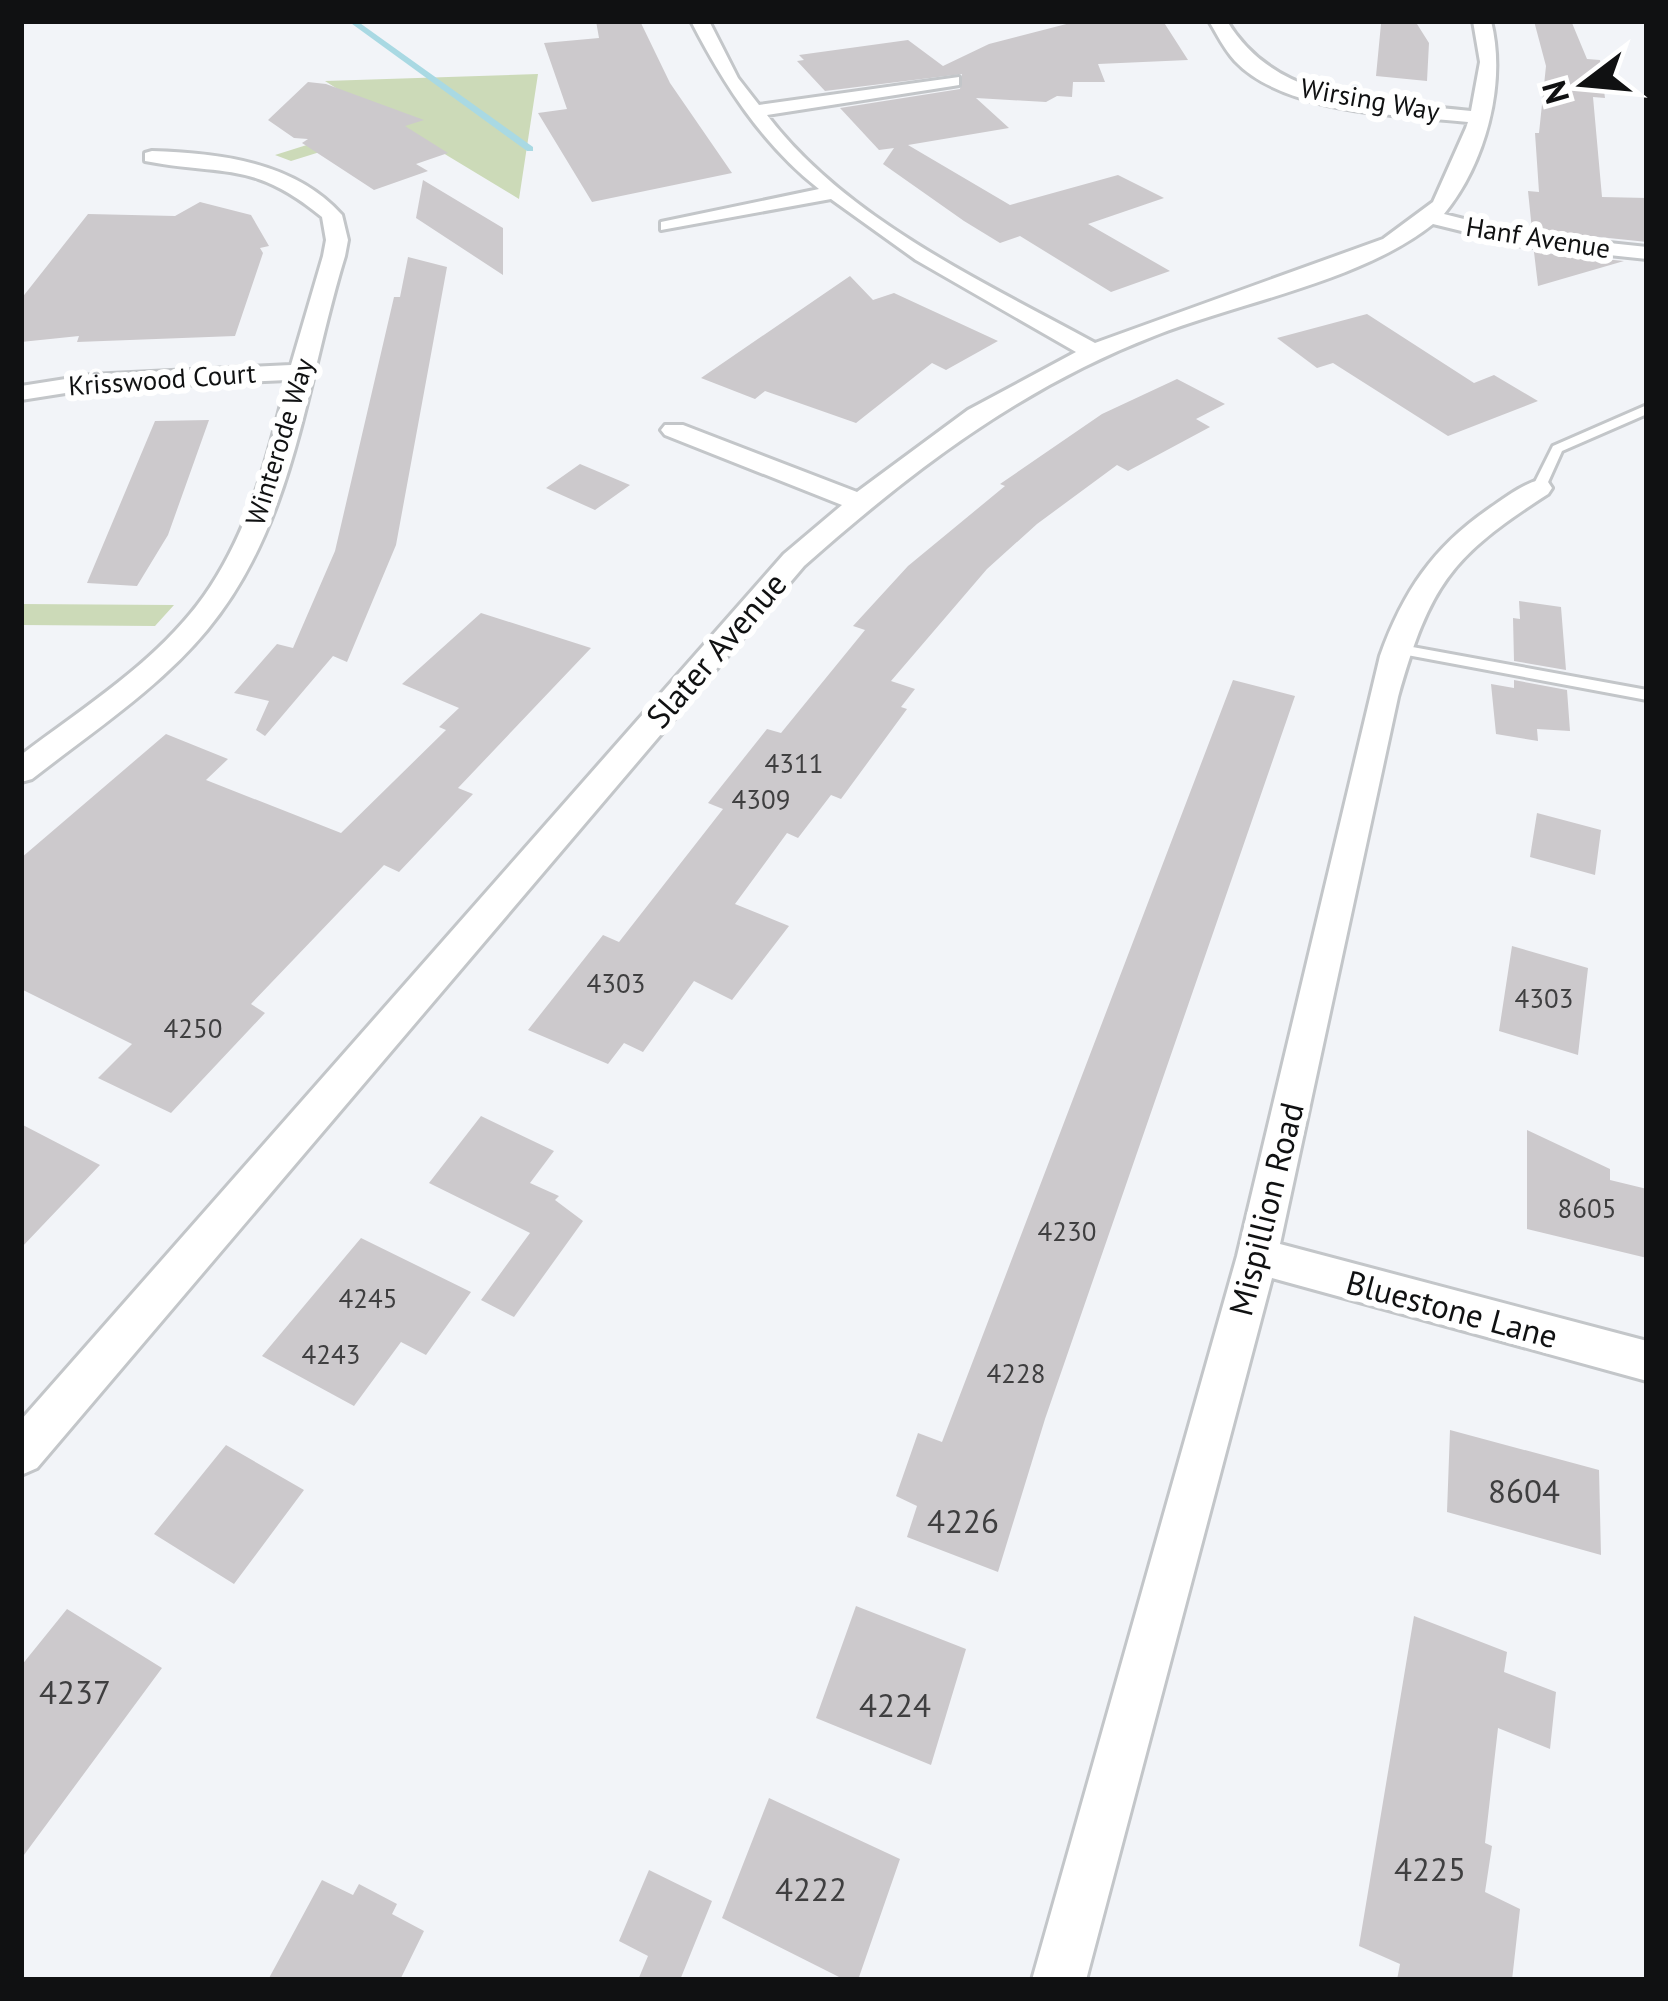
<svg xmlns="http://www.w3.org/2000/svg" width="1668" height="2001" font-family="'PT Sans',sans-serif">
	<rect width="100%" height="100%" fill="#f2f4f8"/>
	<!-- green -->
	<path fill="#ccdab8" d="M538 74 519 199 400 127 291 161 275 155 386 120 325 81Z
		M21 604 174 605 155 626 21 625Z"/>
	<g fill="none" stroke-linecap="round" stroke-linejoin="round">
		<!-- stream -->
		<path fill="#a9d9e3" fill-rule="evenodd" d="M348 21H357L533 147V151H527Z"/>
	</g>
	<!-- building -->
	<path fill="#ccc9cc" d="M596 21H640L670 83 732 173 592 202 538 113 567 109 544 43 599 38Z
		M1078 21H1163L1188 60 1098 64 1105 82H1073L1072 97 1057 96 1046 102 976 98 1009 128 908 145 1010 205 1118 175 1164 198 1088 224 1170 271 1111 292 1020 236 1000 243 964 221 883 164 894 148 879 150 840 108 960 89 962 74 825 91 797 61 804 60 799 55 908 40 943 66 989 44Z
		M1534 21 1572 23 1587 59 1600 60 1605 98 1593 97 1602 197 1647 198V242L1532 230 1528 191 1539 192 1535 133H1539L1546 66Z
		M1381 24H1417L1429 43 1427 81 1376 76Z
		M308 82 326 84 424 120 405 126 448 153 416 164 428 171 374 190 302 143 308 139 294 138 268 120Z
		M423 180 503 228V275L416 218Z
		M200 202 251 215 269 246 260 248 263 253 235 336 77 342 79 336 21 342V299L88 214 175 216Z
		M1534 252 1624 261 1538 286Z
		M408 257 447 267 396 545 347 662 333 656 265 736 256 730 269 701 234 693 277 644 293 648 335 551 394 297H400Z
		M850 276 873 300 894 293 998 341 946 370 932 363 856 423 765 391 755 399 701 378Z
		M1367 314 1474 383 1494 375 1538 401 1448 436 1333 363 1317 368 1277 338Z
		M1177 379 1225 404 1196 419 1210 427 1128 471 1117 465 1037 524 987 569 891 681 915 689 901 707 907 709 841 799 831 795 798 838 787 833 735 904 789 926 732 1000 694 981 643 1052 624 1043 608 1064 528 1030 603 935 619 942 723 809 708 803 767 729 781 733 865 630 853 626 908 566 1005 486 1000 484 1102 414Z
		M209 420 168 535 137 586 87 583 155 421Z
		M580 464 630 485 595 510 546 488Z
		M1519 601 1561 607 1566 670 1514 661 1513 618 1520 619Z
		M481 613 591 648 458 788 473 794 399 872 384 865 251 1004 265 1013 171 1113 98 1078 132 1044 21 989V858L166 734 228 759 206 780 341 833 446 730 439 727 459 708 402 684Z
		M1233 680 1295 696 1045 1419 998 1572 907 1537 917 1506 896 1496 918 1433 942 1442Z
		M1514 680 1567 690 1570 731 1537 729 1538 741 1496 734 1491 684 1514 688Z
		M1537 813 1601 830 1595 875 1530 857Z
		M1512 946 1588 968 1578 1055 1499 1031Z
		M481 1116 554 1151 530 1183 559 1196 555 1200 583 1221 514 1317 481 1300 530 1233 429 1183Z
		M21 1124 100 1165 21 1248Z
		M1527 1130 1610 1169V1180L1647 1189V1258L1527 1229Z
		M361 1238 471 1292 426 1355 401 1342 354 1406 262 1356Z
		M1450 1430 1599 1470 1601 1555 1447 1512Z
		M226 1445 304 1490 234 1584 154 1534Z
		M856 1606 966 1649 931 1765 816 1718Z
		M67 1609 162 1668 21 1859V1666Z
		M1414 1616 1507 1652 1504 1672 1556 1692 1550 1749 1498 1728 1485 1843 1492 1846 1485 1892 1520 1909 1512 1980H1397L1400 1964 1359 1946Z
		M769 1798 900 1859 858 1980H845L722 1918Z
		M649 1870 712 1901 680 1980H638L648 1956 619 1941Z
		M322 1880 353 1895 359 1884 397 1904 392 1914 424 1931 400 1980H268Z"/>
	<g fill="none" stroke-linecap="round" stroke-linejoin="round">
		<!-- service casing -->
		<g stroke="#c3c6c9" stroke-width="6">
			<path id="service" d="M1647 405V414L1562 451 1544 491H1534L1532 488 1553 446Z
				M1396 644 1647 690V700L1391 652V646Z"/>
		</g>
		<!-- minor casing -->
		<g stroke="#c3c6c9" stroke-width="6">
			<path id="minor" d="M691 21H709L738 78 759 105 959 77V85L953 86 767 115C847 220 982 281 1095 343L1383 239 1433 202 1466 128 1468 122C1400 115 1284 113 1235 61 1224 49 1217 34 1209 21H1227C1278 106 1383 101 1471 111L1480 62 1473 21H1491C1507 84 1485 164 1444 214L1523 234 1647 247V259L1523 246 1433 224C1362 281 1240 302 1154 336 1020 388 911 471 804 566L37 1468 21 1475V1420L784 554 842 505 665 435 661 430 665 425H683L857 492 968 410 1076 352 916 260 831 199 661 230V222L819 189C762 144 724 85 691 21Z
				M152 151C219 153 295 162 342 215L348 240 345 256C306 382 295 524 207 630 158 689 92 732 32 779L21 782V755C84 707 157 662 204 596 249 532 269 455 287 380L91 389 21 400V386L91 375 291 365 323 256 326 240 322 217C253 160 223 176 145 161V153Z
				M1539 480 1548 482 1552 488 1548 494C1450 557 1430 585 1398 697L1280 1244 1647 1341V1381L1272 1278 1086 1980H1032L1237 1256 1380 656C1403 592 1433 547 1490 508 1505 498 1521 485 1539 480Z"/>
		</g>
		<!-- service -->
		<use href="#service" fill="#fff" fill-rule="evenodd"/>
		<!-- minor -->
		<use href="#minor" fill="#fff" fill-rule="evenodd"/>
	</g>
	<g text-anchor="middle" stroke-width="12" stroke-linejoin="round" paint-order="stroke">
		<!-- far-street labels -->
		<g font-size="27" fill="#101112" stroke="#fff">
			<text transform="translate(1370 100) rotate(10)" y="9">Wirsing Way</text>
			<text transform="translate(1538 238) rotate(9)" y="9">Hanf Avenue</text>
			<text transform="translate(162 380) rotate(-4)" y="9">Krisswood Court</text>
			<text transform="translate(280 442) rotate(-73)" y="9">Winterode Way</text>
		</g>
		<!-- number labels -->
		<g font-size="27" fill="#3f3f40">
			<text x="794" y="773">4311</text>
			<text x="761" y="809">4309</text>
			<text x="616" y="993">4303</text>
			<text x="1544" y="1008">4303</text>
			<text x="193" y="1038">4250</text>
			<text x="1587" y="1218">8605</text>
			<text x="1067" y="1241">4230</text>
			<text x="368" y="1308">4245</text>
			<text x="331" y="1364">4243</text>
			<text x="1016" y="1383">4228</text>
		</g>
		<!-- street labels -->
		<g font-size="33" fill="#101112" stroke="#fff">
			<text transform="translate(716 650) rotate(-49)" y="12">Slater Avenue</text>
			<text transform="translate(1266 1209) rotate(-76)" y="12">Mispillion Road</text>
			<text transform="translate(1452 1309) rotate(15)" y="12">Bluestone Lane</text>
		</g>
		<!-- near-number labels -->
		<g font-size="33" fill="#3f3f40">
			<text x="1524" y="1503">8604</text>
			<text x="963" y="1533">4226</text>
			<text x="75" y="1704">4237</text>
			<text x="895" y="1717">4224</text>
			<text x="1430" y="1881">4225</text>
			<text x="811" y="1901">4222</text>
		</g>
	</g>
	<!-- border -->
	<rect width="1668" height="2001" fill="none" stroke="#101112" stroke-width="48"/>
	<!-- north arrow -->
	<g transform="translate(1584 84) rotate(254)" stroke="#ffffff" stroke-width="9" paint-order="stroke">
	<path d="M0-9L21 45L0 30L-21 45Z" fill="#101112"/>
	<text y="-18" font-size="33" font-weight="bold" text-anchor="middle" fill="#101112">N</text>
	</g>
</svg>
